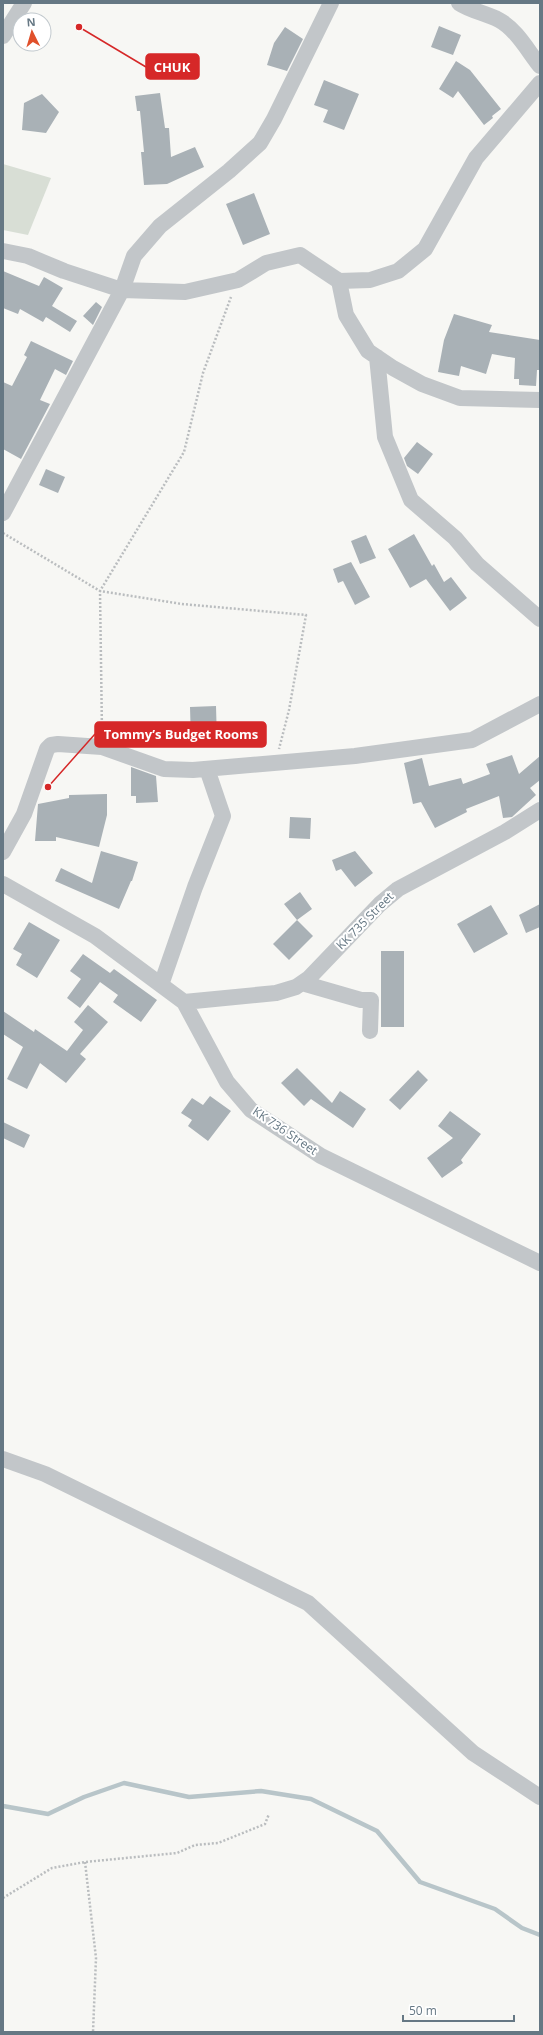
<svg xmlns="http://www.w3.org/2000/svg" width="543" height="2035" font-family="'Open Sans',sans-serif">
	<rect width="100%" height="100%" fill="#f7f7f4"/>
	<!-- green -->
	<path fill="#d8ded5" d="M3 164 51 178 28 235 3 230Z"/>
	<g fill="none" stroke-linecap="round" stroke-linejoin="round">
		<!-- stream -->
		<path stroke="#b8c5c9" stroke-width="4.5" d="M3 1806 48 1814 84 1797 124 1783 189 1797 261 1791 311 1799 377 1831 420 1882 495 1909 522 1928 540 1935"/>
	</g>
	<!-- building -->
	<path fill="#a9b1b6" d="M439 26 461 35 453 55 431 47Z
		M285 27 303 39 287 71 267 65 274 43Z
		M456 61 470 70 501 109 492 116 493 118 484 125 458 91 453 98 439 89Z
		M324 80 359 94 344 130 323 122 328 110 314 105Z
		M160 93 165 128H169L171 157 195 147 204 167 167 184 144 185 141 152H144L140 111H137L135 96Z
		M42 94 59 112 46 133 22 130 24 103Z
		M254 193 270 234 243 245 226 204Z
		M3 271 39 286 44 277 63 288 52 306 77 321 70 332 46 317 43 322 20 309 18 314 3 308Z
		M96 302 102 307 93 325 83 316Z
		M454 314 492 325 489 332 540 340V370H537L536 386 519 385V379H514L515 358 492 354 486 374 461 366 459 376 438 372 444 340Z
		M31 341 73 361 66 375 55 369 40 400 50 404 21 459 3 449V382L12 386 27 357 24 355Z
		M417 442 433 454 418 474 407 466 404 458Z
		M46 469 65 477 58 493 39 485Z
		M414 534 432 566 434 564 444 582 451 577 467 598 450 611 426 579 410 588 388 549Z
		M366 535 376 558 360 564 351 541Z
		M351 562 370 597 355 605 343 581 338 583 333 569Z
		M216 706 217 741 191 742 190 707Z
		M512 755 519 774 540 756V780L530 788 536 795 512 817 503 818 499 796 466 809 467 812 435 828 421 802 413 804 404 763 422 758 429 786 461 778 463 784 490 774 486 764Z
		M131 767 156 776 158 802 136 803V796H131Z
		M107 794V815L99 847 56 837V841H35L38 804 69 798V795Z
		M290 817 311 818 310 839 289 838Z
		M101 851 138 862 132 881H131L119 909 55 881 61 868 92 883Z
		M355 851 373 873 355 887 341 869 336 871 332 860Z
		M300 892 312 909 297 920 284 904Z
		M540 904V927L526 933 519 915Z
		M491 905 508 934 474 953 457 924Z
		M297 920 313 936 289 960 273 944Z
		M29 922 60 940 37 978 16 965 22 954 13 949Z
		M381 951H404V1027H381Z
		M83 954 110 973 114 969 157 1000 141 1022 113 1002 118 995 100 982 80 1008 67 998 81 979 70 971Z
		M88 1005 108 1022 80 1054 86 1059 66 1083 40 1063 27 1089 7 1079 23 1047 3 1034V1011L34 1032 35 1029 67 1051 83 1030 74 1022Z
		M297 1068 332 1103 340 1091 366 1109 353 1128 311 1099 304 1106 281 1083Z
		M418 1070 428 1080 400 1110 389 1100Z
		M210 1096 231 1111 208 1141 188 1126 192 1120 181 1113 192 1098 203 1105Z
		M450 1111 481 1134 461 1160 463 1163 442 1178 427 1158 453 1138 438 1126Z
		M3 1122 30 1135 24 1148 3 1138Z"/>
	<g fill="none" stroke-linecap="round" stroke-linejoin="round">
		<!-- path -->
		<path stroke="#babdbf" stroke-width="2.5" stroke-dasharray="2 2" stroke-linecap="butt" d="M3 533 100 591 182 604 306 615 289 710 279 749
			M102 732 100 591 184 452 203 373 231 297
			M85 1862 96 1958 93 2032
			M3 1898 52 1868 85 1862 177 1853 195 1845 218 1843 265 1824 269 1814"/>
		<!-- minor -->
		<path stroke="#c2c6c9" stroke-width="16" d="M459 3C471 11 486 13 499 20 516 29 528 51 540 66
			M3 36 24 3
			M3 251 28 256 64 271 122 290 185 292 238 280 266 263 300 255 339 281 370 280 398 271 425 249 476 158 540 83
			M339 281 346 315 368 351 393 368 422 384 460 398 540 400
			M377 357 385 437 411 500 455 538 477 564 540 619
			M3 513 122 290 134 256 160 226 229 171 260 143 274 119 331 3
			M3 852 24 814 47 749 51 745 58 744 102 747 164 769 193 770 355 756 472 740 540 704
			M3 884 95 936 184 1002 227 1082 251 1110 321 1156 540 1263
			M302 983 361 1000H371L370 1031
			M161 985 195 887 223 816 207 769
			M184 1002 276 993 296 987 309 978 380 904 398 889 505 832 540 810
			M3 1459 45 1474 308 1603 473 1753 540 1797"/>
	</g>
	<g text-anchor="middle" stroke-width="4" stroke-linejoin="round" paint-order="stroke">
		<!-- street labels -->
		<g font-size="12" fill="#667884" stroke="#fff">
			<text transform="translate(365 921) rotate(-45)" y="4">KK 735 Street</text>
			<text transform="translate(285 1131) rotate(34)" y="4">KK 736 Street</text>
		</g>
	</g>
	<!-- callouts -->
	<path fill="none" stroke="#d62828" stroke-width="1.5" d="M79 27L146 67M48 787L95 734"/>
	<g fill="#d62828" stroke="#fff" stroke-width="1.5">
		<circle cx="79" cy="27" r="4"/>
		<circle cx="48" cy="787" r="4"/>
	</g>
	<g fill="#d62828" stroke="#d62828" stroke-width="1.5">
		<rect x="146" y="54" width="53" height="25" rx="4"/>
		<rect x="95" y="722" width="171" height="25" rx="4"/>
	</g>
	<g font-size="13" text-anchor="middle" font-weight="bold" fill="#fff">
		<text x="172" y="72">CHUK</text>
		<text x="181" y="739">Tommy’s Budget Rooms</text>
	</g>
	<!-- border -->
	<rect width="543" height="2035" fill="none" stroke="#667884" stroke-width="8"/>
	<!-- north arrow -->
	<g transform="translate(32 32) rotate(355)"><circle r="19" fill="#ffffff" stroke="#c2c9ce"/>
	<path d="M0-3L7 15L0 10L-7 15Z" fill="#e0502b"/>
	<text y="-6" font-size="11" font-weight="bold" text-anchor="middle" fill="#667884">N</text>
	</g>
	<!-- scale -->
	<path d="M403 2015v6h111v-6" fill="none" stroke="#667884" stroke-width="2"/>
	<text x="409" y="2015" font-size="12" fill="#667884" stroke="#ffffff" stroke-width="3" paint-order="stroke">50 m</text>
</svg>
